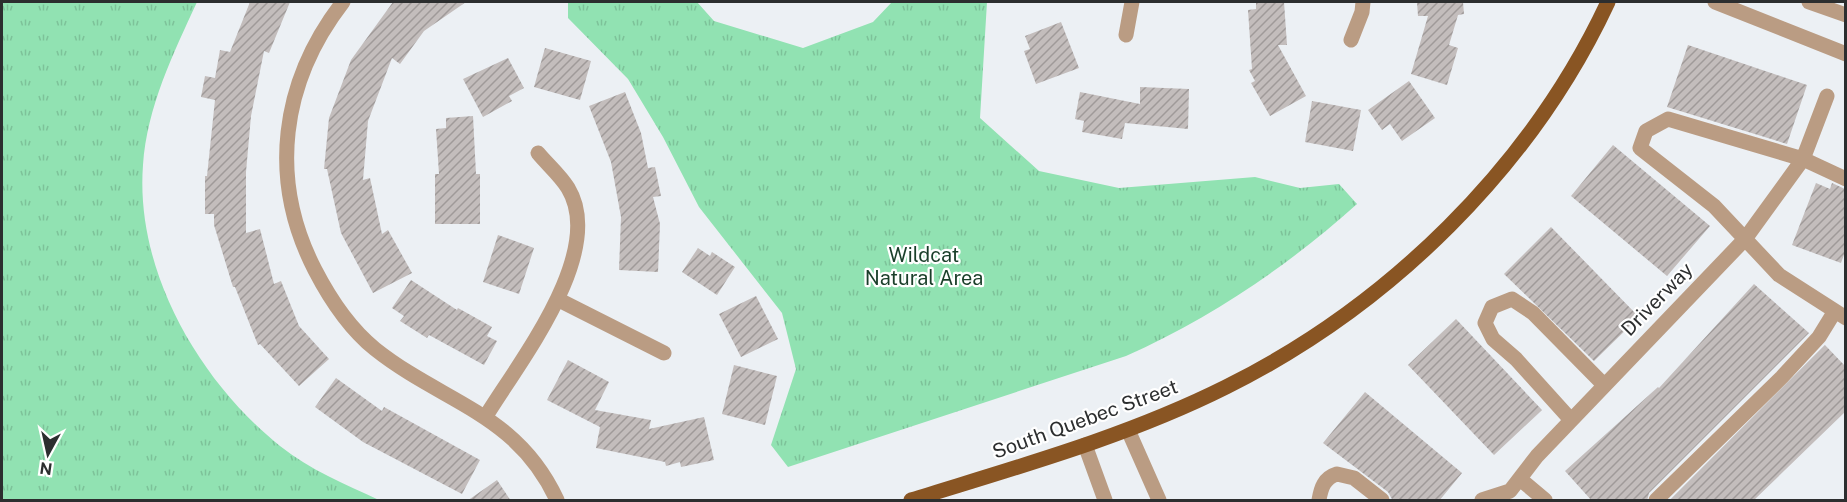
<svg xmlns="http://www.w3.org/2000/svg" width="1847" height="502" font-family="'Public Sans',sans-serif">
	<defs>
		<pattern id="grass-tufts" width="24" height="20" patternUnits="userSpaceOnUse" patternTransform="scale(1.5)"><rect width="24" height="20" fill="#91e2b2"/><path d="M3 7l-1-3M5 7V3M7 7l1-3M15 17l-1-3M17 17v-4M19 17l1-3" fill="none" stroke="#7dc299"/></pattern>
		<pattern id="building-hatch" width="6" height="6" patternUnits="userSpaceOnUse" patternTransform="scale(1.5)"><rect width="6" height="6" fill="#c3bdbc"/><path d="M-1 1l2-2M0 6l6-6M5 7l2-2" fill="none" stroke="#9f9a99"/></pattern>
	</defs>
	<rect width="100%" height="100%" fill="#ecf0f4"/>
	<!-- grass -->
	<path fill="url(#grass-tufts)" d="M2 2H197C173 54 147 107 143 165 135 271 199 381 280 446 310 470 345 484 379 500H2Z
		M568 2H697L714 21 803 48 873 22 892 2H987L980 118 1039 171 1119 188 1255 177 1300 188 1339 184 1357 204C1288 266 1211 318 1126 356L788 467 771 445 796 369 782 313 699 207 663 137 628 79 568 18Z"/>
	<!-- building -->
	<path fill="url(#building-hatch)" d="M250 2H290L269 53 264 51 251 116 246 172V233L260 229 274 284 281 281 299 326 329 359 299 386 260 344 258 345 235 287H233L214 225V214H205V176H207L215 100 201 97 205 76 215 78 220 50 230 52Z
		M393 2H466L424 31 400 64 392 58 368 121 363 180 370 178 382 234 388 230 412 273 373 293 341 233 327 169H324L329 118 351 60Z
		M1256 2H1284L1287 45H1278L1306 96 1270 116 1251 83 1255 81 1249 70 1252 69 1248 10 1256 9Z
		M1417 2H1463L1464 14 1458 15 1449 45 1458 48 1447 85 1411 74 1428 16H1418Z
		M1061 22 1079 68 1036 84 1024 51 1030 49 1025 36Z
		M1688 45 1807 85 1787 144 1667 107Z
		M545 48 591 61 580 100 534 87Z
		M508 58 524 88 509 96 512 101 483 117 463 79Z
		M1409 81 1435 118 1402 141 1390 124 1382 130 1368 110Z
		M1140 87 1189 89 1188 129 1125 123 1122 139 1082 132 1084 121 1075 119 1080 92 1140 104Z
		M625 92 641 133 648 168 655 167 661 196 653 197 660 224 658 272 619 270 621 217 611 162 589 106Z
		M1312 101 1361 110 1353 151 1305 142Z
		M473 116 476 174H480V224H435V174H439L436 129 446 128V118Z
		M1613 145 1710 226 1667 276 1571 196Z
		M1816 183 1830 189 1832 183 1845 189V252L1841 263 1792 245Z
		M1551 227 1639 317 1594 361 1504 274Z
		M498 235 534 248 519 294 483 282Z
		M698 248 710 256 712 252 735 267 717 295 682 272Z
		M411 280 457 310 458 308 492 327 487 336 497 341 484 365 429 335 427 338 400 321 404 316 392 308Z
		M1754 284 1809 333 1649 493 1647 501H1592L1565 471 1658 387 1659 388Z
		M756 296 778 339 741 357 719 314Z
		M1456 319 1542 410 1494 455 1408 365Z
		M1825 345 1845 366V412L1753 501H1669Z
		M568 360 609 382 595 410 651 420 649 429 704 417 714 460 681 467 680 462 666 466 665 462 596 448 600 427 547 400Z
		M734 365 777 376 765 425 722 414Z
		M336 378 382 411 384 407 480 460 462 494 363 442 315 407Z
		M1365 392 1462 473 1439 501H1393L1388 492 1323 443Z
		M497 480 511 501H467Z"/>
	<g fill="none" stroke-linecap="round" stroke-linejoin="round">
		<!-- minor -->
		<path stroke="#ba9c83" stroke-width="15" d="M343 2C281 82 268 179 315 270 330 299 349 328 375 349 443 403 517 413 557 500
			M1126 35 1132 2
			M1351 40 1362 12 1363 2
			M1846 179 1803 159 1668 119 1646 131 1640 148 1714 206 1779 275 1846 318
			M559 300 664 353
			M486 416C519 362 607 252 568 188 560 175 547 164 538 153
			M1571 420 1516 359 1493 339 1485 323 1492 307 1512 299 1533 313 1604 385
			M1128 430 1159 500
			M1085 445 1105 500
			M1520 479 1545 500
			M1319 500C1321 488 1324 478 1337 474L1354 478 1382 500
			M1482 500 1510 491 1537 456 1745 239 1803 159 1827 96
			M1656 500 1782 377 1819 337 1835 311"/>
		<!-- tertiary -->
		<path stroke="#ba9c83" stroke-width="15" d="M1715 2 1846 54
			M1809 2 1846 15"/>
		<!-- primary -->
		<path stroke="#895523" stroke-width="15" d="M911 500C1017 467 1126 437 1226 387 1389 306 1531 167 1608 2"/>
	</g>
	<g text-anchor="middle" stroke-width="4.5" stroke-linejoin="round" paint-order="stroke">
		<!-- park labels -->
		<g font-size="20" fill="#1a3f2a" stroke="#fff">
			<text x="924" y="262">Wildcat<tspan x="924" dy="23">Natural Area</tspan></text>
		</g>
		<!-- street labels -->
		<g font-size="20" fill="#2c2e2f" stroke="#fff">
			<text transform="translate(1657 299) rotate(-46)" y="7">Driverway</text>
			<text transform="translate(1085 419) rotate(-20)" y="7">South Quebec Street</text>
		</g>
	</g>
	<!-- border -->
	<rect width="1847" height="502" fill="none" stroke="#2c2e2f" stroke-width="6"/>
	<!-- north arrow -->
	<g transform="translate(48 454) rotate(188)" stroke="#ffffff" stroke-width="4.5" paint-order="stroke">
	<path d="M0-4.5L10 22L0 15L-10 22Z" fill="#2c2e2f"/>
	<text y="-9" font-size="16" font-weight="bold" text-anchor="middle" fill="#2c2e2f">N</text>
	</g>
</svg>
